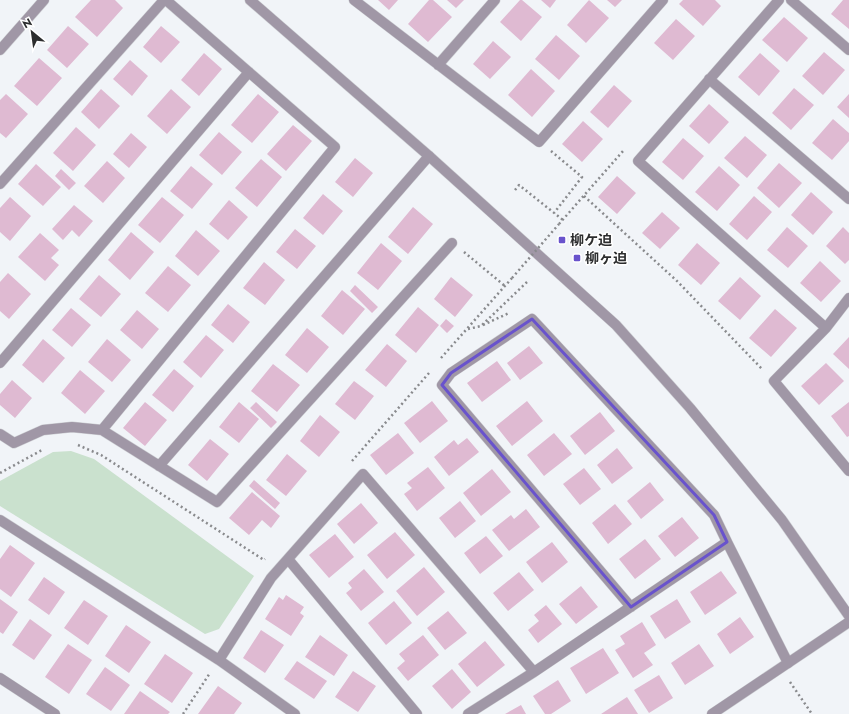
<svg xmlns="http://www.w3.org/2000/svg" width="849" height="714" font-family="Jost,'Noto Sans JP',sans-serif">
	<rect width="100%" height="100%" fill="#f1f4f8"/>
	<!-- green -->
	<path fill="#cae1ce" d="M71 451 94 459 254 576 219 629 205 634 0 506V481L53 452Z"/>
	<!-- building -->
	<path fill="#dfbad2" d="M91 0H115L123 8 97 37 75 17Z
		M378 0H398L389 10Z
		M429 0H433L452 17 428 42 408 24Z
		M447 0H464L456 8Z
		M520 0H522L542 17 521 41 500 22Z
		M541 0H556L550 8Z
		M589 0 609 18 586 43 567 25Z
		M607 0H622L615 7Z
		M683 0H715L721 6 703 26 679 4Z
		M843 0H849V29L831 14Z
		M784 17 808 38 787 62 762 40Z
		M676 19 695 36 673 60 654 43Z
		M68 26 89 44 67 68 47 50Z
		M161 26 180 42 161 63 143 47Z
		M556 35 580 56 559 80 535 59Z
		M493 41 511 57 490 79 473 64Z
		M824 52 845 70 823 95 802 76Z
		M204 53 222 69 199 96 181 80Z
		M760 53 780 71 759 96 738 77Z
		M39 58 62 78 37 106 14 86Z
		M130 60 148 76 132 96 113 79Z
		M531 69 555 91 532 117 508 95Z
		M614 85 632 101 608 128 590 112Z
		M794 88 814 105 791 130 772 113Z
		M101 89 120 106 99 129 81 112Z
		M171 89 191 107 167 134 147 116Z
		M6 94 28 114 6 138 0 133V100Z
		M258 94 279 112 252 143 231 125Z
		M849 94V118L837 107Z
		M709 104 729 122 709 144 689 126Z
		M833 119 849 133V141L832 160 812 143Z
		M583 121 603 139 582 162 562 144Z
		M293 125 312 141 286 171 267 154Z
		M76 127 96 145 73 171 53 153Z
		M219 132 242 152 222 175 199 155Z
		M131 133 147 147 129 168 113 154Z
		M745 136 767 155 747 178 724 158Z
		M683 138 704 156 683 180 662 162Z
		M355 158 373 173 353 197 335 182Z
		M261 159 282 177 257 207 235 188Z
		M107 161 125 178 103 203 84 186Z
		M779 163 802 183 779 208 757 188Z
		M36 164 61 187 43 206 18 184Z
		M191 166 213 184 192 209 170 191Z
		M719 166 740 185 717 211 695 192Z
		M61 169 76 183 69 190 55 176Z
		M617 176 636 193 617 214 598 197Z
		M811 192 833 212 813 235 791 215Z
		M323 194 343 211 323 235 303 218Z
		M754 196 772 212 747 240 729 224Z
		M10 197 31 216 10 241 0 232V208Z
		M162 197 184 215 160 243 138 225Z
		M229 200 248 217 228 240 209 224Z
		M74 205 93 221 79 237 72 230 63 240 52 229Z
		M413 207 433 224 408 254 388 237Z
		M662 212 680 228 660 249 642 233Z
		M787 227 808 246 788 268 767 250Z
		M843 227 849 233V260L845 264 826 246Z
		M295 229 316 246 297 269 276 252Z
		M196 230 220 251 198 276 175 256Z
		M131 232 154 252 130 280 108 260Z
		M40 233 59 250 51 258 59 265 45 281 18 257Z
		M381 243 402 261 378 290 357 273Z
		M697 243 720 263 701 285 678 265Z
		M820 261 841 281 821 302 800 283Z
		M264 262 285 280 265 305 243 288Z
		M168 266 191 285 168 312 145 293Z
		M8 273 31 294 9 319 0 311V282Z
		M99 275 121 294 101 317 79 299Z
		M451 277 473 295 455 317 434 299Z
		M740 277 761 296 740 320 718 301Z
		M355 285 378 307 372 313 350 291Z
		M342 290 365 309 343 335 321 316Z
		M228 304 250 322 233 343 211 325Z
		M418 307 439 325 416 353 395 335Z
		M71 308 91 325 72 347 52 330Z
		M775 309 797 328 771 357 749 338Z
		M137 310 159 329 142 349 120 330Z
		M446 319 454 326 447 333 440 326Z
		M307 328 329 347 307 373 285 355Z
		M206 335 224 350 201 378 183 362Z
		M849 337V369L833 354Z
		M43 339 65 358 43 383 22 365Z
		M107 339 131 360 112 382 88 362Z
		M387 344 407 361 386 387 365 370Z
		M529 346 543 363 520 380 507 363Z
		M497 361 511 380 482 402 467 383Z
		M826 363 844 381 819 405 801 386Z
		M273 364 300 385 277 412 251 391Z
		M174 369 194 386 173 412 152 395Z
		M80 370 105 391 85 414 61 393Z
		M12 380 32 398 15 418 0 405V394Z
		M354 381 374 396 355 420 335 404Z
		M432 401 448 421 420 443 404 423Z
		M527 401 543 421 512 446 496 426Z
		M145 402 167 420 145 446 123 428Z
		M239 402 259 419 239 443 219 427Z
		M256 402 277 422 271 428 250 408Z
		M849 402V436L847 437 831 416Z
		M600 412 615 431 585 455 570 436Z
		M320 415 340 432 319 457 300 441Z
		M398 433 414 453 386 475 370 455Z
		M554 433 572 454 544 476 527 455Z
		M467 438 479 452 449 476 434 457 454 440 458 445Z
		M210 439 229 454 207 481 188 465Z
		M617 448 633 468 612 484 597 465Z
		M287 454 307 471 286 496 266 480Z
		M428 467 445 488 417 511 404 494 412 488 407 483Z
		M584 468 601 489 580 505 563 484Z
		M492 469 511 492 481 516 463 493Z
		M254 480 280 503 275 509 249 486Z
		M650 482 664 500 641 519 627 501Z
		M252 492 280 516 271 528 262 520 249 535 229 518Z
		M460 501 476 521 455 538 439 518Z
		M361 503 378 523 354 544 337 524Z
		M615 504 632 524 608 544 592 523Z
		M526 509 540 527 509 551 492 530 511 515 514 519Z
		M682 517 699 538 675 557 658 536Z
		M395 532 415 555 387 579 367 555Z
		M335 534 354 557 329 578 309 555Z
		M486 536 503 556 480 574 464 553Z
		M645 539 661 559 635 579 619 559Z
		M552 542 568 562 542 583 526 562Z
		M10 545 35 563 11 597 0 589V559Z
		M424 567 445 592 417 616 396 591Z
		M364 569 384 592 361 611 346 593 352 588 348 583Z
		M721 571 737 593 705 615 690 592Z
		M519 572 534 590 508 611 493 593Z
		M44 577 65 592 49 615 28 600Z
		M581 586 598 607 576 624 559 604Z
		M286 595 304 607 300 613 304 616 291 636 265 619 279 597 283 600Z
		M0 599 18 612 3 634 0 632Z
		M677 599 691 622 665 639 650 616Z
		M84 600 108 616 88 645 64 628Z
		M394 601 412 623 386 645 368 623Z
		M546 605 562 624 538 643 528 630 539 621 534 615Z
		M448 611 467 633 445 650 427 628Z
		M740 617 754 637 730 654 717 634Z
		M30 619 52 635 34 660 12 645Z
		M642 622 656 645 644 653 653 665 633 678 615 650 625 644 620 636Z
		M126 625 151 642 129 673 105 656Z
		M261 630 284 645 265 673 243 658Z
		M320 635 348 655 334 676 305 657Z
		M423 635 439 655 408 681 397 668 405 661 399 654Z
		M485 641 505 665 477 687 458 664Z
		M68 644 92 660 69 694 45 677Z
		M699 644 714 666 685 685 671 663Z
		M603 648 619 673 586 694 570 668Z
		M165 654 193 673 172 703 144 684Z
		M297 661 327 681 314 699 284 679Z
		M105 667 130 685 111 711 86 694Z
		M452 669 471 692 452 709 432 686Z
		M353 671 376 686 358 712 335 697Z
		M659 675 673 698 649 713 634 690Z
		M558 680 571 701 551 714H545L533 696Z
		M218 686 242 703 234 714H198Z
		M140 691 170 712 168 714H124Z
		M627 697 638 714H601Z
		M521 705 526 714H505Z"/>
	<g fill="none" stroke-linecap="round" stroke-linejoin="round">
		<!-- minor casing -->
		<g stroke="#ced0d4" stroke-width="11">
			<path id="minor" d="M354 0 539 142 663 0
				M779 0 638 161 826 328
				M791 0 849 50
				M438 65 495 0
				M709 79 849 199
				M0 184 164 0
				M849 298 826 328 774 381 849 471
				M0 363 249 72
				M102 430 335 147 166 0
				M0 434 14 443 43 430 72 427 102 430 217 502 452 243
				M159 466 429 156
				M0 520 219 660 295 714
				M288 559 417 714
				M631 607 442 385 451 373 532 319 714 515 727 542
				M219 660 271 578 363 474 534 672
				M468 714 534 672 727 542 788 663"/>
		</g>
		<!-- tertiary casing -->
		<g stroke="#ced0d4" stroke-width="11">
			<path id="tertiary" d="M250 0 429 156 616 325 690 408 782 520 849 616
				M0 50 44 0
				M0 678 55 714
				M712 714 849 622"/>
		</g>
		<!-- path -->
		<path stroke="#898a8d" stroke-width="2.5" stroke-dasharray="2 3" stroke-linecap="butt" d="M551 151 582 177 554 213
			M515 190 519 185 563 220
			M584 196 677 281 763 370
			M559 224 623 151
			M464 252 505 286
			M483 325 509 313
			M468 329 481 326 527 282
			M441 358 512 278
			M78 445 101 455 264 560 265 559
			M352 461 429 373
			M0 473 42 450
			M790 682 812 714
			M183 714 210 673"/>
		<!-- minor -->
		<use href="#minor" stroke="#a097a6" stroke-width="10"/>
		<!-- tertiary -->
		<use href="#tertiary" stroke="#a097a6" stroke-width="10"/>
		<!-- path-bridge -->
		<path stroke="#898a8d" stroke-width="2.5" stroke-dasharray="2 3" stroke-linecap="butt" d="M512 278 559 224"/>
	</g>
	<!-- marked area -->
	<path fill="none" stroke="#6953cc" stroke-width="3" stroke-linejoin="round" d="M532 319 714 515 727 542 631 607 442 385 451 373Z"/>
	<!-- markers -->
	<g fill="#6953cc" stroke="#fff" stroke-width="1.5">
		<rect x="558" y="236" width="8" height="8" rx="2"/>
		<rect x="573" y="254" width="8" height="8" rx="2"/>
	</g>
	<g text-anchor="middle" stroke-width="3" stroke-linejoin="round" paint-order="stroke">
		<!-- poi labels -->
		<g font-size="14" font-weight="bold" fill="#2c2d2e" stroke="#fff" text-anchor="start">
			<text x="570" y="245">柳ケ迫</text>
			<text x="585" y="263">柳ヶ迫</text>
		</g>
	</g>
	<!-- north arrow -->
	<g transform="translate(32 32) rotate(331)" stroke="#ffffff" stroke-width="3" paint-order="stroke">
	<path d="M0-3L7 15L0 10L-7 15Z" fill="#2c2d2e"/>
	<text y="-6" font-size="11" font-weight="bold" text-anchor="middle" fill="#2c2d2e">N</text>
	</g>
</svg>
